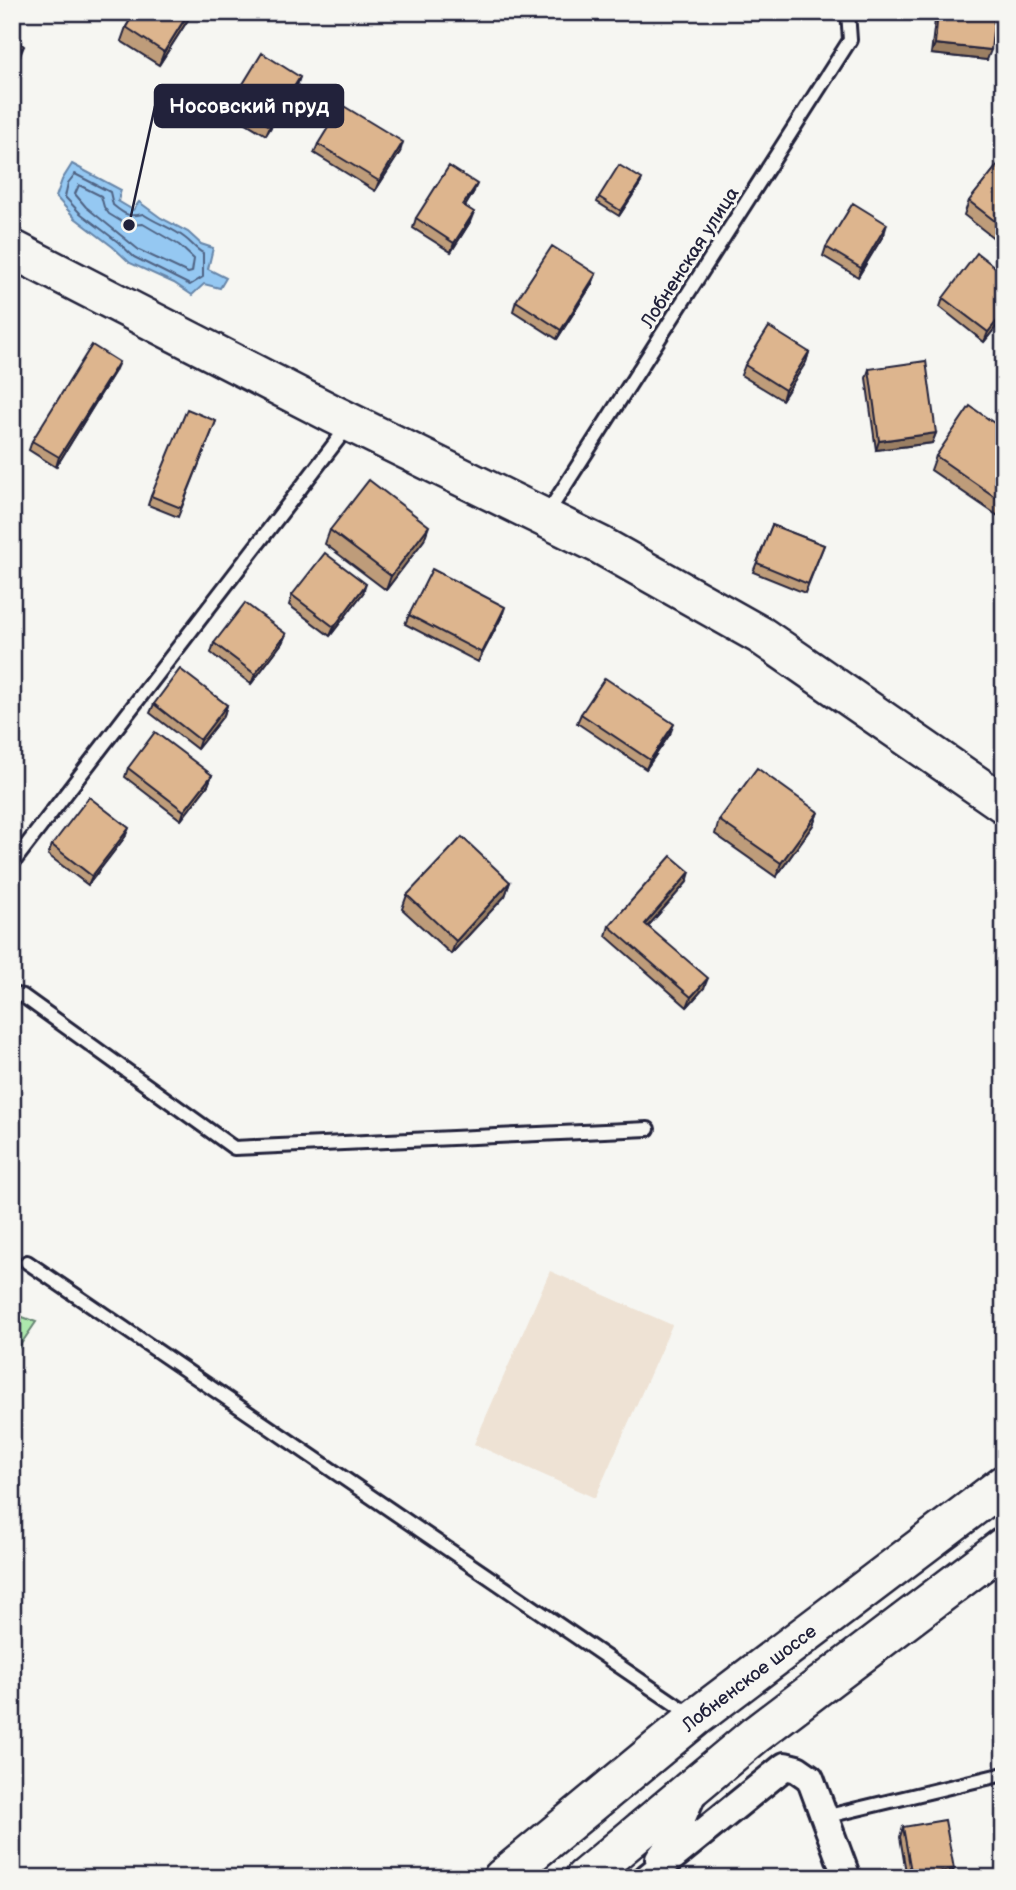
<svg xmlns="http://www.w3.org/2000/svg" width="1016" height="1890" font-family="'Balsamiq Sans',sans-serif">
	<rect width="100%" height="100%" fill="#f6f6f2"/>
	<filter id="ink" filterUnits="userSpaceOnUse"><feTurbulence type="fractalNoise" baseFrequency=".0143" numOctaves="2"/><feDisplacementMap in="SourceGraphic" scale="14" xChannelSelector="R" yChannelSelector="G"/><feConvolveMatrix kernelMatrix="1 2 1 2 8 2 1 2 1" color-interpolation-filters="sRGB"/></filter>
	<g filter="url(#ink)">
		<!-- built -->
		<path fill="#eee2d4" d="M550 1271 672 1325 595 1498 474 1444Z"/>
		<!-- green -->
		<path fill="#ade8ad" stroke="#688574" stroke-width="2" d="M12 1313 36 1322 12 1357Z"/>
		<!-- water -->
		<path fill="#95c8f2" stroke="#6786a9" stroke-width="2" d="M72 164 121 190 118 201 133 210 139 202 161 218 188 232 201 244 213 248 208 269 226 278 220 288 204 284 192 295 174 283 130 263 113 247 75 218 56 197 62 180Z"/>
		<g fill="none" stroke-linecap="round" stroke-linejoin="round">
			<!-- shore -->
			<path stroke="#506484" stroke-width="2" d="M75 174 110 192 113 205C125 215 128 217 143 214 156 223 172 228 185 238 192 243 195 249 203 253V277L190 285 134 257 118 242 80 213 65 197 68 183Z
				M79 185 101 196 104 207 109 214 127 225 143 224 179 245 194 259 192 272 188 273 139 250 86 207 75 194Z"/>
			<!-- lane casing -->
			<g stroke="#22223b" stroke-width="18">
				<path id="lane" d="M547 514 850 40 848 12
					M12 864 349 425
					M12 994 23 996 234 1148 648 1129
					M27 1262 691 1715
					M824 1817 1004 1774"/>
			</g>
			<!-- street casing -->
			<g stroke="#22223b" stroke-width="32">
				<path id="street" d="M659 1859 671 1843 695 1788
					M647 1878 785 1766 797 1769 810 1778 847 1878"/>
			</g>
			<!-- secondary casing -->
			<g stroke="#22223b" stroke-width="42">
				<g id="secondary">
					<path d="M12 249 333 414 600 545 760 635 1004 804"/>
					<path id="s1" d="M502 1878 695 1718 1004 1484"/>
					<path d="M584 1878 755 1735 1004 1546"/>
				</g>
			</g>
			<!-- lane -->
			<use href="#lane" stroke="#f6f6f2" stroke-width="12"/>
			<!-- street -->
			<use href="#street" stroke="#f6f6f2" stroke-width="26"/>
			<!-- secondary -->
			<use href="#secondary" stroke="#f6f6f2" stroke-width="37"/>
		</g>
		<!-- wall -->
		<path fill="#be9c7a" stroke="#22223b" stroke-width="2" d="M135 12H193L159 65 121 41 126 27Z
			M936 12H995L987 60 931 54Z
			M297 86 266 135 228 112 232 102Z
			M318 144 400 152 375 191 314 153Z
			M1004 157V246L964 215 969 201Z
			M640 184 619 216 597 202 599 197Z
			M473 193 465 206 470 222 451 252 413 228 416 218Z
			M884 234 858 277 823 256 826 247Z
			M596 274 592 284 557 339 513 311 516 301Z
			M1004 274V317L984 342 940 307 943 298Z
			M809 352 806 362 782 400 741 375 745 365Z
			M869 369 936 433 932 443 876 450 866 378Z
			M115 371 56 467 29 450 32 441Z
			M216 421 178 517 148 505 151 496Z
			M1004 430V520L931 470 936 456Z
			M772 525 824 545 805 593 753 572Z
			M330 530 424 540 386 590 325 544Z
			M363 593 330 636 289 605 292 595Z
			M409 615 502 616 478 662 405 624Z
			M286 634 282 643 251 684 211 653 214 643Z
			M154 704 227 705 224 715 197 749 150 713Z
			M581 714 670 734 646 769 577 723Z
			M128 768 212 775 208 785 181 820 125 777Z
			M818 812 813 825 776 877 715 834 719 820Z
			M125 837 88 885 48 855 52 845Z
			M510 882 505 896 451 954 402 909 407 895Z
			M687 882 648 926 704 988 687 1007 606 936 609 926Z
			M903 1827 951 1878H907L900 1837Z"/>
		<!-- shaded-wall -->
		<path fill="#9b7f63" stroke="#22223b" stroke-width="2" d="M189 12H193L159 65 164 52Z
			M935 44 991 50 987 60 931 54Z
			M24 46 20 56 12 65V59Z
			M300 77 297 86 266 135 270 126Z
			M403 142 400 152 375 191 379 181Z
			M642 179 640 184 619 216 621 211Z
			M477 184 473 193 460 215 463 205Z
			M474 212 470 222 451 252 454 243Z
			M887 224 884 234 858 277 861 268Z
			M596 274 592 284 557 339 561 330Z
			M1004 312V317L984 342 988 332Z
			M809 352 806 362 782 400 785 390Z
			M119 362 115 371 56 467 59 457Z
			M936 433 932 443 876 450 879 441Z
			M429 526 424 540 386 590 391 576Z
			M366 584 363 593 330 636 334 627Z
			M505 607 502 616 478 662 482 653Z
			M286 634 282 643 251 684 255 674Z
			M227 705 224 715 197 749 200 740Z
			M674 724 670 734 646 769 650 760Z
			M212 775 208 785 181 820 184 811Z
			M818 812 813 825 776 877 781 863Z
			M129 828 125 837 88 885 92 876Z
			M690 872 687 882 641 934 645 924Z
			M510 882 505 896 451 954 456 941Z
			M708 978 704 988 687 1007 691 997Z
			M954 1869 951 1878H911L912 1877Z"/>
		<!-- building -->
		<path fill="#ddb58e" stroke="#22223b" stroke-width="2" d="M135 12H189L164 52 126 27Z
			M938 12H995L991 50 935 44Z
			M12 36 24 46 12 59Z
			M262 53 300 77 270 126 232 102Z
			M342 105 403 142 379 181 318 144Z
			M1004 157V228L969 201Z
			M619 165 642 179 621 211 599 197Z
			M449 166 477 184 463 205 474 212 454 243 416 218Z
			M853 203 887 224 861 268 826 247Z
			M552 246 596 274 561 330 516 301Z
			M977 253 1004 274V312L988 332 943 298Z
			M769 327 809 352 785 390 745 365Z
			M92 345 119 362 59 457 32 441Z
			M926 361 936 433 879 441 869 369Z
			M970 406 1004 430V503L936 456Z
			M187 409 216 421 181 508 151 496Z
			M369 480 429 526 391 576 330 530Z
			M772 525 824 545 808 584 757 563Z
			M325 553 366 584 334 627 292 595Z
			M432 569 505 607 482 653 409 615Z
			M245 603 286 634 255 674 214 643Z
			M180 669 227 705 200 740 154 704Z
			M605 678 674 724 650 760 581 714Z
			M155 732 212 775 184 811 128 768Z
			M757 768 818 812 781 863 719 820Z
			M89 797 129 828 92 876 52 845Z
			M462 837 510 882 456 941 407 895Z
			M671 856 690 872 645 924 708 978 691 997 609 926Z
			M945 1820 954 1869 912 1877 903 1827Z"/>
	</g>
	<g text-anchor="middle" stroke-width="6" stroke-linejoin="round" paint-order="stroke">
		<!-- street labels -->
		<g font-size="19" fill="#22223b" stroke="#f6f6f2">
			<text transform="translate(689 257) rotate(-57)" y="7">Лобненская улица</text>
			<text dy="7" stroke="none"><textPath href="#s1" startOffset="318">Лобненское шоссе</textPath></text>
		</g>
	</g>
	<!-- callouts -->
	<path fill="none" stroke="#22223b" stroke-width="2.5" d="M129 225L155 106"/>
	<circle fill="#22223b" stroke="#f6f6f2" stroke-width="2.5" cx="129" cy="225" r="7"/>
	<rect fill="#22223b" stroke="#22223b" stroke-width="2.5" x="155" y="85" width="188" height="42" rx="7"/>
	<g font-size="21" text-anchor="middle" font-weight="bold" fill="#fff">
		<text x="249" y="113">Носовский пруд</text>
	</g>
	<!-- margin -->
	<rect width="1016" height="1890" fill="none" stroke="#f6f6f2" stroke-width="42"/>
	<rect x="21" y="21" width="974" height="1848" fill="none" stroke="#22223b" stroke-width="2.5" filter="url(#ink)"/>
</svg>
